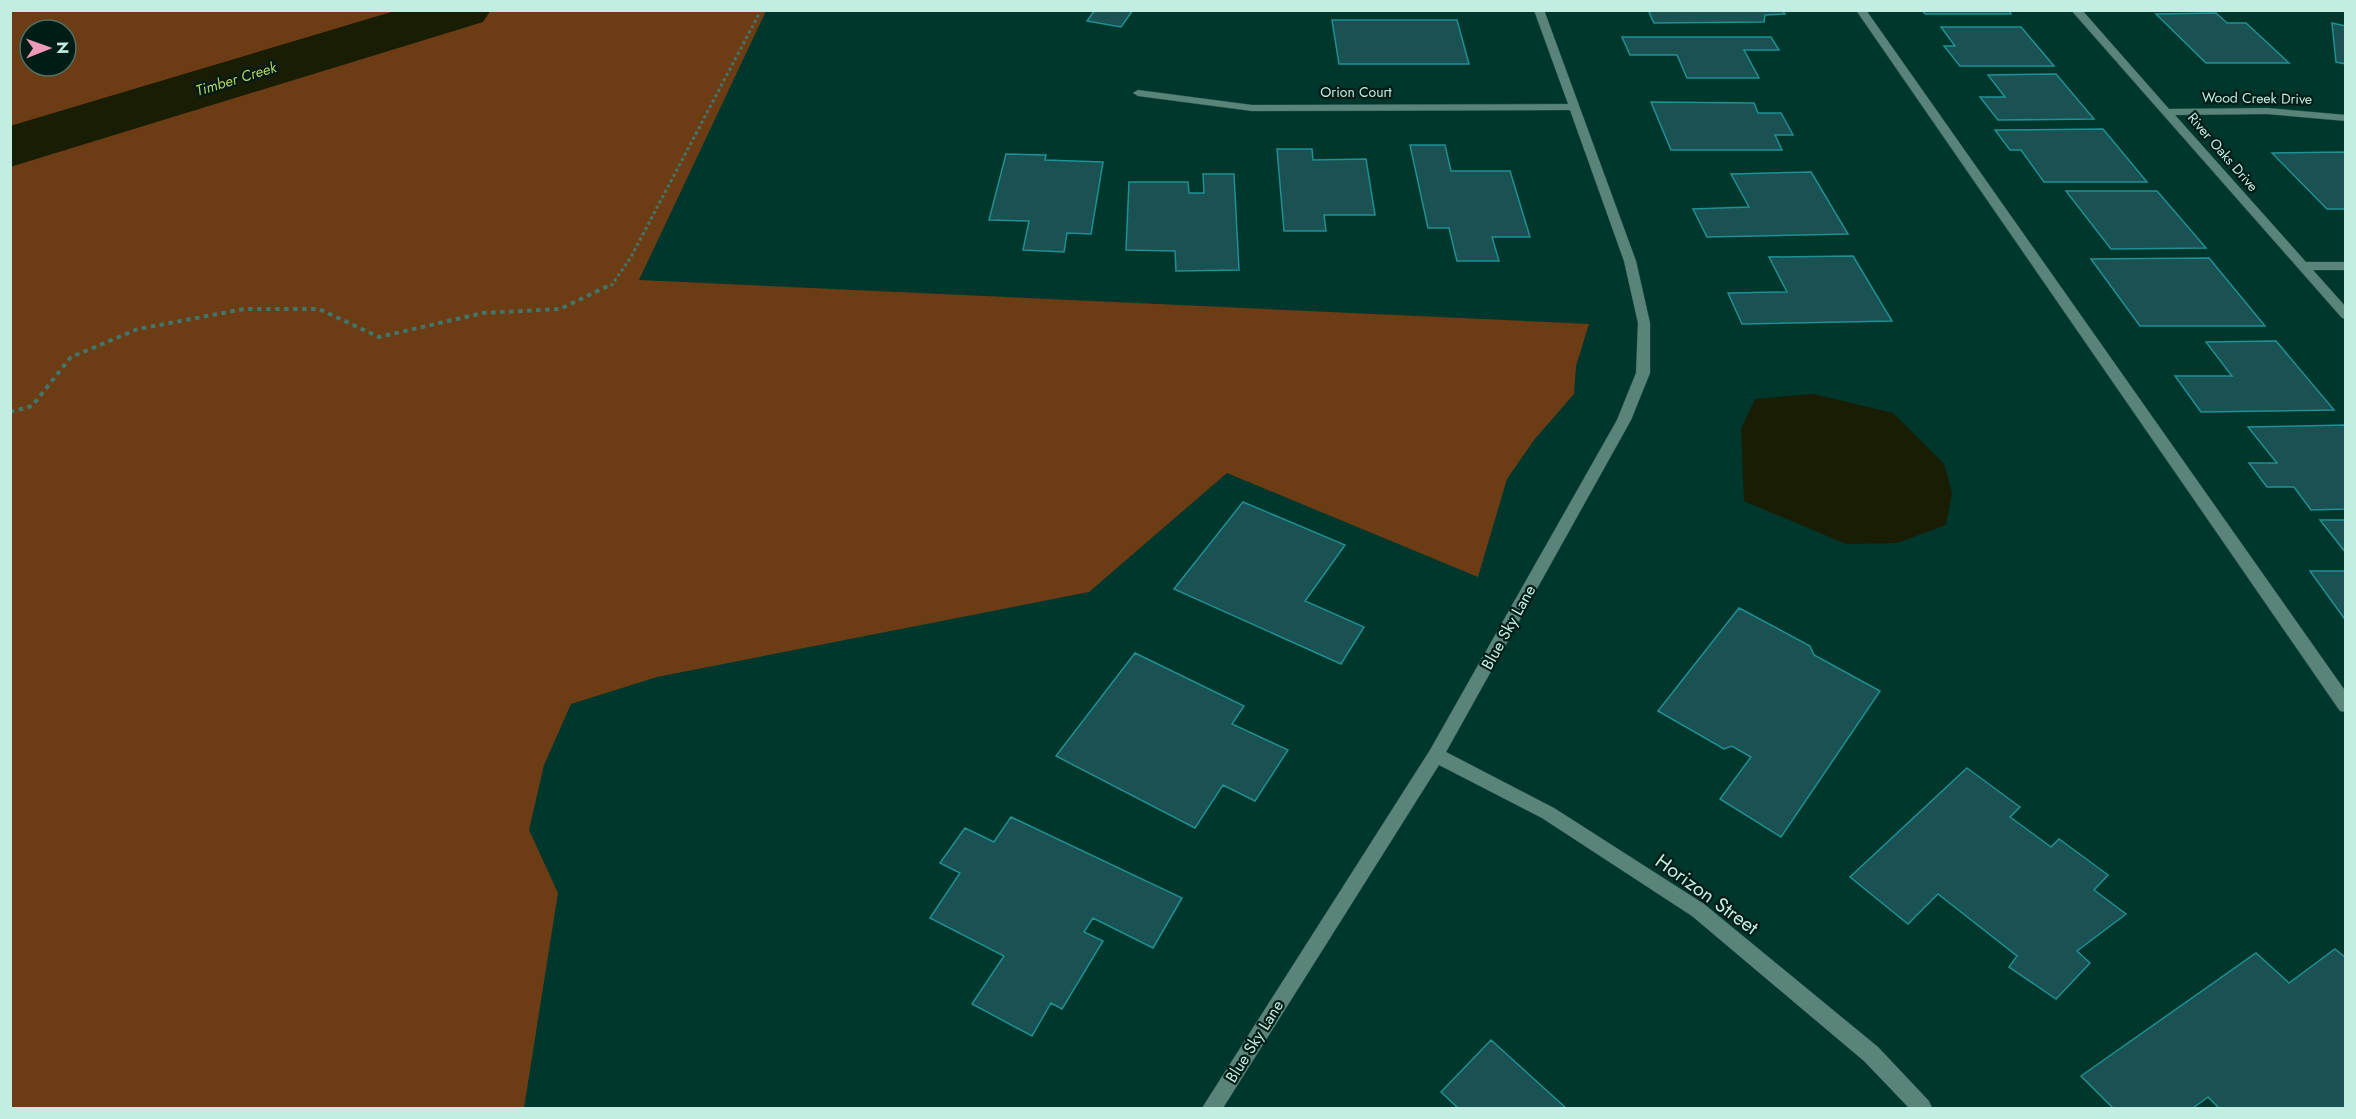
<svg xmlns="http://www.w3.org/2000/svg" width="2356" height="1119" font-family="Jost,sans-serif">
	<rect width="100%" height="100%" fill="#00372d"/>
	<!-- green -->
	<path fill="#6c3d14" fill-rule="evenodd" d="M10 11H766L639 280 1589 324 1576 366 1574 394 1534 440 1507 479 1478 577 1227 473 1089 592 657 677 571 704 544 765 529 830 558 893 524 1108H11ZM30 30H66V66H30Z"/>
	<!-- water -->
	<path fill="#191d04" d="M1814 394 1893 413 1944 464 1952 493 1946 525 1897 543 1846 544 1744 501 1741 429 1755 399Z"/>
	<g fill="none" stroke-linecap="round" stroke-linejoin="round">
		<!-- river -->
		<path fill="#191d04" fill-rule="evenodd" d="M398 10H491L483 22 10 167V126Z"/>
	</g>
	<!-- building -->
	<path fill="#1a5152" stroke="#1f9093" stroke-width="1.5" d="M1095 10H1133L1121 27 1087 21Z
		M1648 10H1782L1785 14 1765 15 1764 22 1654 23Z
		M1922 10H2009L2011 14H1925Z
		M2216 13 2227 23H2246L2289 63H2206L2156 14Z
		M1332 20H1457L1469 64H1339Z
		M2332 23 2346 26V64L2336 62Z
		M1941 27H2021L2054 66H1960L1944 46H1955Z
		M1622 37H1771L1779 50H1744L1759 78H1687L1677 55H1630Z
		M2056 74 2094 119 1998 120 1980 97H2005L1988 75Z
		M1651 102 1754 103 1758 113H1781L1793 135H1775L1782 150H1671Z
		M2103 129 2147 182H2044L2021 150H2010L1995 130Z
		M1410 145H1445L1451 171H1510L1530 237H1492L1499 261H1457L1449 228H1428Z
		M1277 149H1312L1313 160 1366 159 1375 215H1324L1326 231H1284Z
		M2346 152V209H2327L2272 153Z
		M1006 154 1046 155 1045 160 1103 162 1091 234 1067 233 1064 252 1023 250 1029 221 989 220Z
		M1811 172 1848 234 1707 237 1693 209 1749 207 1731 174Z
		M1203 174H1234L1239 270 1176 271 1175 251 1126 250 1129 182H1188L1189 193H1204Z
		M2066 191H2157L2206 248 2111 249Z
		M1853 256 1892 321 1742 324 1728 293 1787 292 1769 257Z
		M2209 258 2265 326H2140L2091 259Z
		M2276 341 2334 410 2201 412 2175 376H2232L2206 342Z
		M2346 425V509L2311 510 2294 487H2267L2249 463H2277L2248 427Z
		M1243 502 1345 545 1305 601 1364 627 1341 664 1174 589Z
		M2320 520H2346V553Z
		M2310 571H2346V618H2344Z
		M1739 608 1810 646 1814 655 1880 691 1781 837 1720 799 1751 757 1732 746 1724 749 1658 711Z
		M1135 653 1244 706 1232 724 1288 750 1255 801 1223 785 1195 828 1056 756Z
		M1967 768 2020 807 2010 817 2051 847 2059 839 2108 875 2094 890 2126 914 2077 951 2090 963 2056 999 2009 967 2017 956 1938 894 1908 924 1850 877Z
		M1011 817 1182 898 1153 948 1093 918 1084 932 1103 941 1062 1009 1051 1003 1032 1036 972 1004 1004 956 930 918 960 873 940 863 965 828 994 842Z
		M2335 949 2346 958V1108H2219L2208 1097 2193 1108H2113L2081 1076 2256 953 2289 983Z
		M1491 1040 1566 1108H1458L1441 1092Z"/>
	<g fill="none" stroke-linecap="round" stroke-linejoin="round">
		<!-- minor casing -->
		<g stroke="#1f544a" stroke-width="1">
			<path id="minor" d="M1534 10H1544L1636 261 1650 323V373L1631 420 1446 752 1554 808 1704 904 1878 1047 1929 1101 1932 1108H1909L1864 1061 1692 916 1542 818 1439 765 1223 1108H1202L1430 750 1617 420 1636 373 1638 323 1624 261 1570 110 1252 111 1138 96 1133 93 1138 90 1252 105 1568 104Z
				M1856 10H1866L2346 692V712L2340 711Z
				M2071 10H2082L2169 109 2267 108 2346 115V121L2267 114 2175 115 2306 262H2346V270H2313L2346 307V319L2342 318Z"/>
		</g>
		<!-- path-far1 -->
		<path stroke="#42756b" stroke-width="3" stroke-dasharray="3 3" stroke-linecap="butt" d="M611 286 631 257 761 10"/>
		<!-- path -->
		<path stroke="#42756b" stroke-width="4" stroke-dasharray="4.5 4.5" stroke-linecap="butt" d="M10 412 32 406 71 357 138 329 244 309H319L379 337 483 313 560 309 612 284"/>
		<!-- minor -->
		<use href="#minor" fill="#5a8379" fill-rule="evenodd"/>
	</g>
	<g text-anchor="middle" stroke-width="4.5" stroke-linejoin="round" paint-order="stroke">
		<!-- far-street labels -->
		<g font-size="14" fill="#c2ede2" stroke="#001c16">
			<text x="1356" y="97">Orion Court</text>
			<text transform="translate(2257 98) rotate(1)" y="5">Wood Creek Drive</text>
			<text transform="translate(2223 152) rotate(49)" y="5">River Oaks Drive</text>
		</g>
		<!-- far-water labels -->
		<g font-size="15" font-style="italic" fill="#bcce5f" stroke="#001c16">
			<text transform="translate(236 79) rotate(-17)" y="5">Timber Creek</text>
		</g>
		<!-- street labels -->
		<g font-size="16" fill="#c2ede2" stroke="#001c16">
			<text transform="translate(1508 627) rotate(-61)" y="6">Blue Sky Lane</text>
			<text transform="translate(1254 1041) rotate(-58)" y="6">Blue Sky Lane</text>
		</g>
		<!-- near-street labels -->
		<g font-size="20" fill="#c2ede2" stroke="#001c16">
			<text transform="translate(1707 894) rotate(36)" y="7">Horizon Street</text>
		</g>
	</g>
	<!-- border -->
	<rect width="2356" height="1119" fill="none" stroke="#c2ede2" stroke-width="24"/>
	<!-- north arrow -->
	<g transform="translate(48 48) rotate(89)"><circle r="28" fill="#001c16" stroke="#4e7068" stroke-width="1.5"/>
	<path d="M0-4.5L10 22L0 15L-10 22Z" fill="#ef9ab8"/>
	<text y="-9" font-size="16" font-weight="bold" text-anchor="middle" fill="#c2ede2">N</text>
	</g>
</svg>
